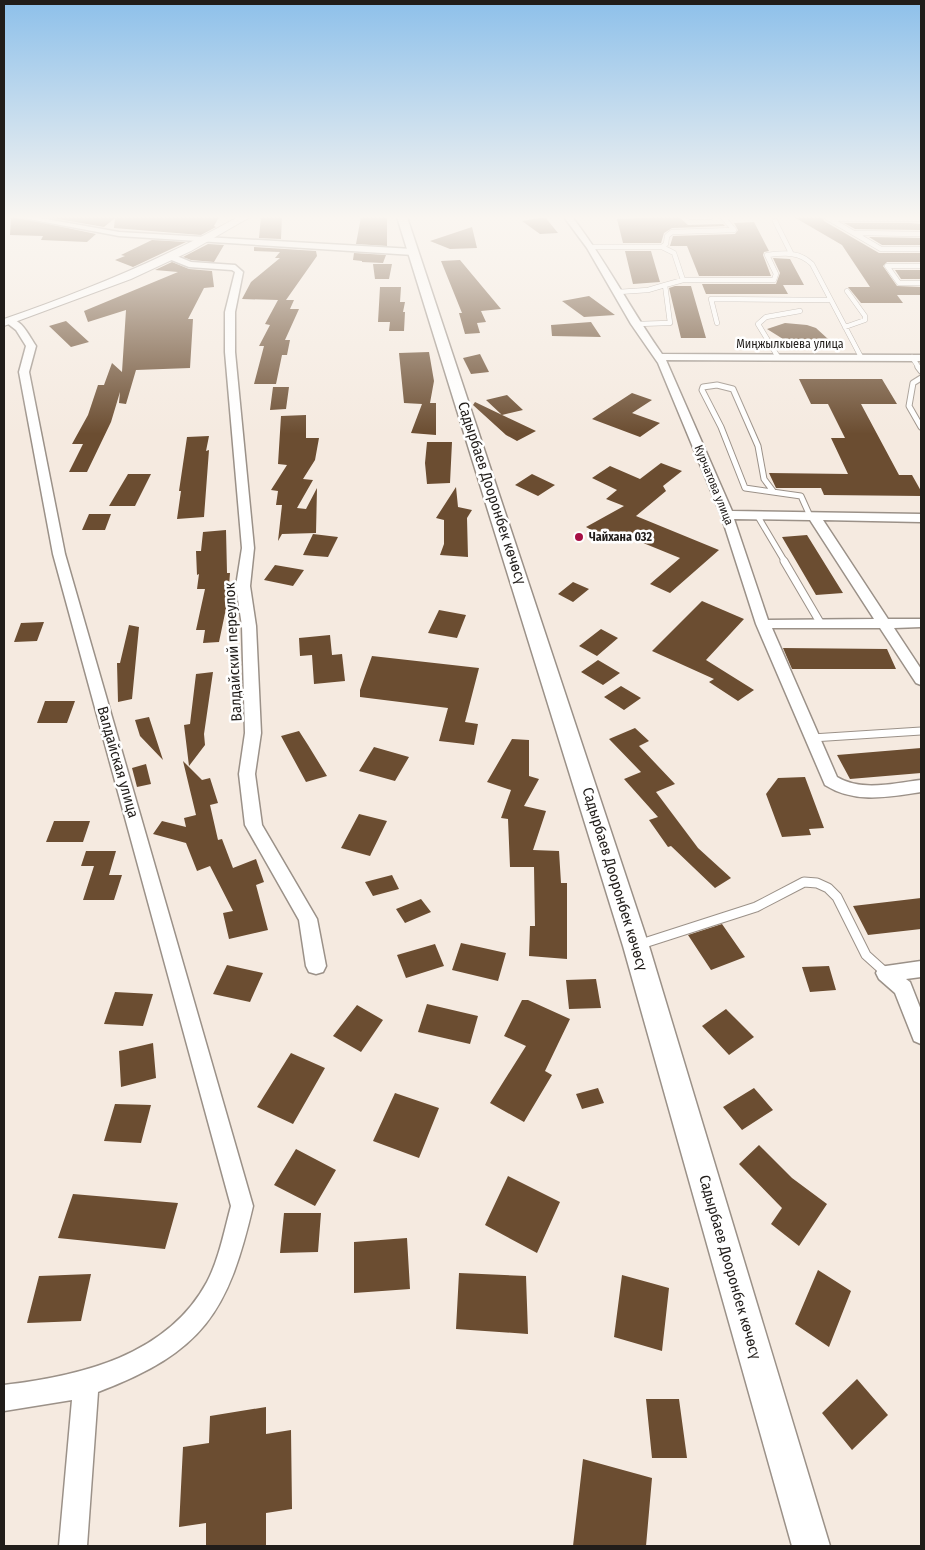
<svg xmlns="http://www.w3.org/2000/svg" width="925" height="1550" font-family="'Fira Sans Condensed',sans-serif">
	<rect width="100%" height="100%" fill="#f5eae0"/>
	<!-- building -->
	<path fill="#6b4d31" d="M11 217H16L96 234 87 242 41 240 43 236 10 235Z
		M46 217H219L214 226 216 227 201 235 114 228 115 218 104 227Z
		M261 217H282L281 239 259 238Z
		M361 217H387V246L356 244Z
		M545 217 558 233 540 234 522 221Z
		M654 217H679L688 225 723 224 725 226 672 228 664 233 661 243H623L617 219Z
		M794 217H822L824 221 879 253H921V262H887L883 266 897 286 921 287V295H897L903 303H861L848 287H870L842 245Z
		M754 222 769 251 764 252 763 255 771 276H699L687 246H670L673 236 735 234 738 230 734 223Z
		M844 223H910L921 224V230L855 229Z
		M472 227 477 248 450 249 430 241Z
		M869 237 921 238V245H882Z
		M152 240 186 242 133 267 115 260 125 256 121 255Z
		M208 244 224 245 214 262 191 260 183 257Z
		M254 247 316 251 317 256 286 300H294L290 309H299L285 340H290L287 355H282L276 384H254L264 346H259L270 325 265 324 278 300 242 299 251 282 280 258H275L280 252 254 251Z
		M625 251H651L660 282 633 284Z
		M354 253 386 255 383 263 362 262V261L353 260Z
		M773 258 790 259 804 285H783L788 294H706L702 284H776L780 273Z
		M460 260 501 309 481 311 486 322 477 323 480 333 465 334 459 313H462L441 261Z
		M172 262 189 269 212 271 214 287 204 288 188 319H193L190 368 136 370 126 404 119 403 120 392 111 422 87 472H69L83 444H72L88 415 98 385H104L112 363 122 372 126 310 88 322 84 311 178 272 155 270Z
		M373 264H392L389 279H375Z
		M895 270H921V279H901Z
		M675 286H691L706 338H681L669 288Z
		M380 287H401L400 302H405L403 312H405L404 331H389L390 322H378Z
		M589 296 615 315 584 317 562 301Z
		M66 321 89 342 71 347 49 326Z
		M591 322 601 337 552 336 551 325Z
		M785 323 807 325 816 328 828 339 794 342 783 339 767 329Z
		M429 352 434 381 430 403H436V435L411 433 422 404 404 403 399 353Z
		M480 354 489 372 471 374 463 358Z
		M799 379H882L897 404H861L899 475H912L921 491V496L824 495 821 488H776L769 473 848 474 831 438H845L828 404H811Z
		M273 387H289L286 409 270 410Z
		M632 393 652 400 632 413 660 423 640 437 592 419Z
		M507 395 523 410 502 415 486 400Z
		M475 402 536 431 517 441 506 435 473 405Z
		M306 415V438H319L315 460 303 479 313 480 297 508 306 509 317 488 316 533 282 534 278 541 282 505H276L278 491 271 490 287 465 278 464 281 416Z
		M209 436 206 451 209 450 204 517 177 519 181 491H179L187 437Z
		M427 442H452L450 483 427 484 425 463Z
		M661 463 682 471 663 486 666 491 636 516 719 550 670 593 650 584 680 558 621 534 609 540 586 527 624 506 606 499 617 490 592 478 610 466 640 479Z
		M128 474H151L135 506H109Z
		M532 474 555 485 538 496 515 485Z
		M456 487 458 507 472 510 467 518 468 557 440 555 444 544V520L436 518Z
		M89 514H111L105 530H82Z
		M226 530 227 573H230L228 599 219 642 203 643 205 630H196L205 589H197L199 574 197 575 196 551H201L203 532Z
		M313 534 338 537 328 557 303 555Z
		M807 535 843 593 816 595 782 537Z
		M275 565 304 570 293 586 264 580Z
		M573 582 589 589 573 602 558 594Z
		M702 601 744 619 706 660 754 690 738 701 709 682 714 679 652 651Z
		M439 610 466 615 457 638 428 633Z
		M44 622 37 641 14 642 21 623Z
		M129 625 139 627 132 699 118 702 117 663H120Z
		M601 629 618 638 597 656 579 646Z
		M330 635 332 655 342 654 345 681 314 684 312 655 300 656 299 638Z
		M783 648 887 649 896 669H792Z
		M372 656 479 668 465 722 478 724 474 745 439 741 448 708 360 697V690Z
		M598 660 620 673 603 685 581 672Z
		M213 672 204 734 205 745 189 766 184 725 190 724 196 674Z
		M621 686 641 698 624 710 604 697Z
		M45 701H75L67 723H37Z
		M149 717 163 760 140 736 135 720Z
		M635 728 649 741 639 746 675 784 656 792 698 848 731 878 715 888 671 846 668 847 649 820 658 817 624 779 641 772 609 739Z
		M299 731 308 745 327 776 306 782 281 736Z
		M512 739 529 740V776L539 779 524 806 546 811 533 850 559 851 561 883H567V959L529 956 530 926H535L534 867H510L508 819 501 818 511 790 487 782Z
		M374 747 409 757 395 781 359 771Z
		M921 748V773L850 779 837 755Z
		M183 761 202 780 210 778 218 803 210 805 218 840 222 839 233 868 256 859 264 882 256 885 268 930 229 939 223 913 233 911 210 866 197 871 186 843 153 834 162 821 186 827 184 818 196 815Z
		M146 764 151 784 137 787 132 768Z
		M805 777 824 828 809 829 811 835 782 837 766 794 778 778Z
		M359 814 387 821 370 856 341 848Z
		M54 821H90L83 842H46Z
		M86 851H116L109 875H122L114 900H83L94 866H81Z
		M392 875 399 889 373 896 365 882Z
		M921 898V929L868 935 853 906Z
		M421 899 431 912 405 923 396 909Z
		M722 924 745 957 711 970 688 935Z
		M461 943 506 953 498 981 452 970Z
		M435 944 444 966 406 978 397 955Z
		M227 965 263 973 250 1002 213 994Z
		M829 966 836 990 810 992 802 967Z
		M596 979 601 1008 569 1009 566 980Z
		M115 992 153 994 143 1026 104 1024Z
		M522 1000H528L570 1019 545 1071 552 1075 524 1122 490 1103 526 1046 504 1036Z
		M427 1004 478 1016 470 1044 418 1032Z
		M357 1005 383 1020 361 1052 333 1036Z
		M726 1009 754 1037 729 1055 702 1026Z
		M153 1043 156 1078 121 1087 119 1051Z
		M291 1053 325 1068 293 1124 257 1107Z
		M598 1088 604 1103 582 1109 576 1094Z
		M754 1088 773 1110 742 1130 723 1107Z
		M395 1093 439 1108 419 1158 373 1141Z
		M115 1104 151 1105 141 1143 104 1141Z
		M759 1145 792 1178 827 1204 799 1246 771 1224 782 1208 739 1164Z
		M296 1149 336 1170 315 1206 274 1185Z
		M508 1176 560 1202 537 1253 485 1225Z
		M73 1194 178 1203 165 1249 58 1238Z
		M284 1213H321L318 1252 280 1253Z
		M407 1238 410 1289 354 1293V1242Z
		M818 1270 851 1291 829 1347 795 1324Z
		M459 1273 526 1276 528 1334 456 1329Z
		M91 1274 81 1321 27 1323 39 1276Z
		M622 1275 669 1288 662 1351 614 1337Z
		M857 1379 888 1415 852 1450 822 1413Z
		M646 1399H679L687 1458H652Z
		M266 1407V1434L291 1430 292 1509 266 1513V1546H206V1523L179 1527 183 1447 209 1443 210 1416Z
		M583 1459 652 1478 646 1546H573Z"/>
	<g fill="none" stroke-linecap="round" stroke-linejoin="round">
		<!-- service-far3 casing -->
		<g stroke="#9b9188" stroke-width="5.5">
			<path id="service-far3" d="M690 217H710
				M826 217 881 249H921
				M833 219H921
				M775 221 791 253
				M856 233 921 234
				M591 247H662L666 244 667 236 672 232 734 230 723 217
				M662 247 674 253 683 280
				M921 266H887L899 283H921
				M618 292 648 290 665 285
				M717 323 711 299 830 300
				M636 324 670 323 665 285 683 280H774L776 274 767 255C784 253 799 251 812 264L861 357
				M845 327 865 320V316L847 291
				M778 357 758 324 766 317 800 311
				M912 357 919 368"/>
		</g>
		<!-- service-far2 casing -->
		<g stroke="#9b9188" stroke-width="7">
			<path id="service-far2" d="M918 367 921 371
				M921 378 913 383 909 406 921 427
				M773 491 764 479 758 446 733 389 717 385 703 387 702 390 721 427 745 488 801 496 810 516
				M757 515 785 562"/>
		</g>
		<!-- service-far1 casing -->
		<g stroke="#9b9188" stroke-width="9">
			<path id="service-far1" d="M784 561 821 624
				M812 738 921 731"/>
		</g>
		<!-- service casing -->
		<g stroke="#9b9188" stroke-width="11">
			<path id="service" d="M638 945 756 907 804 882 817 883 828 888 837 897 866 955 886 973"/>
		</g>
		<!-- minor casing -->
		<g stroke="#9b9188" stroke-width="3">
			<path id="minor" d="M18 217H35L119 232 413 249 417 252 413 255 119 236Z
				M564 217H572C606 260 630 309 662 354L921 355V361L666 360 732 511 921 514V522L823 520 888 619H921V627L894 628 921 669V685L916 683 880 628H772L837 777C862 792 894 783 921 780V792C888 797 855 804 825 785L756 624 721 515 658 363 631 324 587 248ZM734 519 810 520 874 619 768 620Z
				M172 254 191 262 235 265 243 272 235 312V352L254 548 250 586 256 626 261 733 255 774 262 825 317 919 326 966 323 972 316 974 309 972 306 966 299 920 245 825 239 774 245 733 242 626 236 586 242 548 225 352V312L235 272 232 270 189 267 169 259 168 257Z
				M7 319C21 317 29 336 36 346L29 372 65 554 253 1206C228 1313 203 1352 98 1392L87 1546H59L72 1400 4 1411V1385C80 1376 167 1356 207 1282 219 1259 224 1232 231 1206L53 554 19 372 26 346 16 330 7 323Z
				M921 961V977L906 979 910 982 921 1010V1044L914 1041 895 993 879 979 876 973 879 967Z"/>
		</g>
		<!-- tertiary casing -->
		<g stroke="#9b9188" stroke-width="2">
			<path id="tertiary" d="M238 217H250L191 251 131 279 4 326V319C85 291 163 259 238 217Z"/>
		</g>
		<!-- secondary casing -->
		<g stroke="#9b9188" stroke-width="3">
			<path id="secondary" d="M397 217H407L649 946 830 1546H792L623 946Z"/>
		</g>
		<!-- service-far3 -->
		<use href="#service-far3" stroke="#fff" stroke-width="4.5"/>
		<!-- service-far2 -->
		<use href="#service-far2" stroke="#fff" stroke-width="5"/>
		<!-- service-far1 -->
		<use href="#service-far1" stroke="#fff" stroke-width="7"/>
		<!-- service -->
		<use href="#service" stroke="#fff" stroke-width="9"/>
		<!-- minor -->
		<use href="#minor" fill="#fff" fill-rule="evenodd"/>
		<!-- tertiary -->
		<use href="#tertiary" fill="#fff" fill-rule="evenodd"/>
		<!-- secondary -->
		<use href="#secondary" fill="#fff" fill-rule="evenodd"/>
	</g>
	<!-- sky -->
	<linearGradient id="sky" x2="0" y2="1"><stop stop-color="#8dc0ea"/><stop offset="0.5" stop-color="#faf6f1"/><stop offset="1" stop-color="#faf6f1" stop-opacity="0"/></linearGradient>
	<rect width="925" height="434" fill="url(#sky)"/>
	<!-- markers -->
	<circle fill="#a60f44" stroke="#fff" stroke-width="2" cx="579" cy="537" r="5"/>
	<g text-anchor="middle" stroke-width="5" stroke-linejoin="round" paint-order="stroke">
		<!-- far-street labels -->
		<g font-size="12" fill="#211d1a" stroke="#fff">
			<text x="790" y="348">Миңжылкыева улица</text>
			<text transform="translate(714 485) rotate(68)" y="4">Курчатова улица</text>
		</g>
		<!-- far-poi labels -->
		<g font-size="12" font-weight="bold" fill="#211d1a" stroke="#fff" text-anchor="start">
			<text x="589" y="541">Чайхана 032</text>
		</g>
		<!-- street labels -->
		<g font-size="15" fill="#211d1a" stroke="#fff">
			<text transform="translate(492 493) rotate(72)" y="5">Садырбаев Дооронбек көчөсү</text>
			<text transform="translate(233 652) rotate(-93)" y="5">Валдайский переулок</text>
			<text transform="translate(118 762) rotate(74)" y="5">Валдайская улица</text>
			<text transform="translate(615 879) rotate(73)" y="5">Садырбаев Дооронбек көчөсү</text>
			<text transform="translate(730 1267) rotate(74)" y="5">Садырбаев Дооронбек көчөсү</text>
		</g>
	</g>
	<!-- border -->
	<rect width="925" height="1550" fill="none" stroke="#211d1a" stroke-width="10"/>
</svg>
